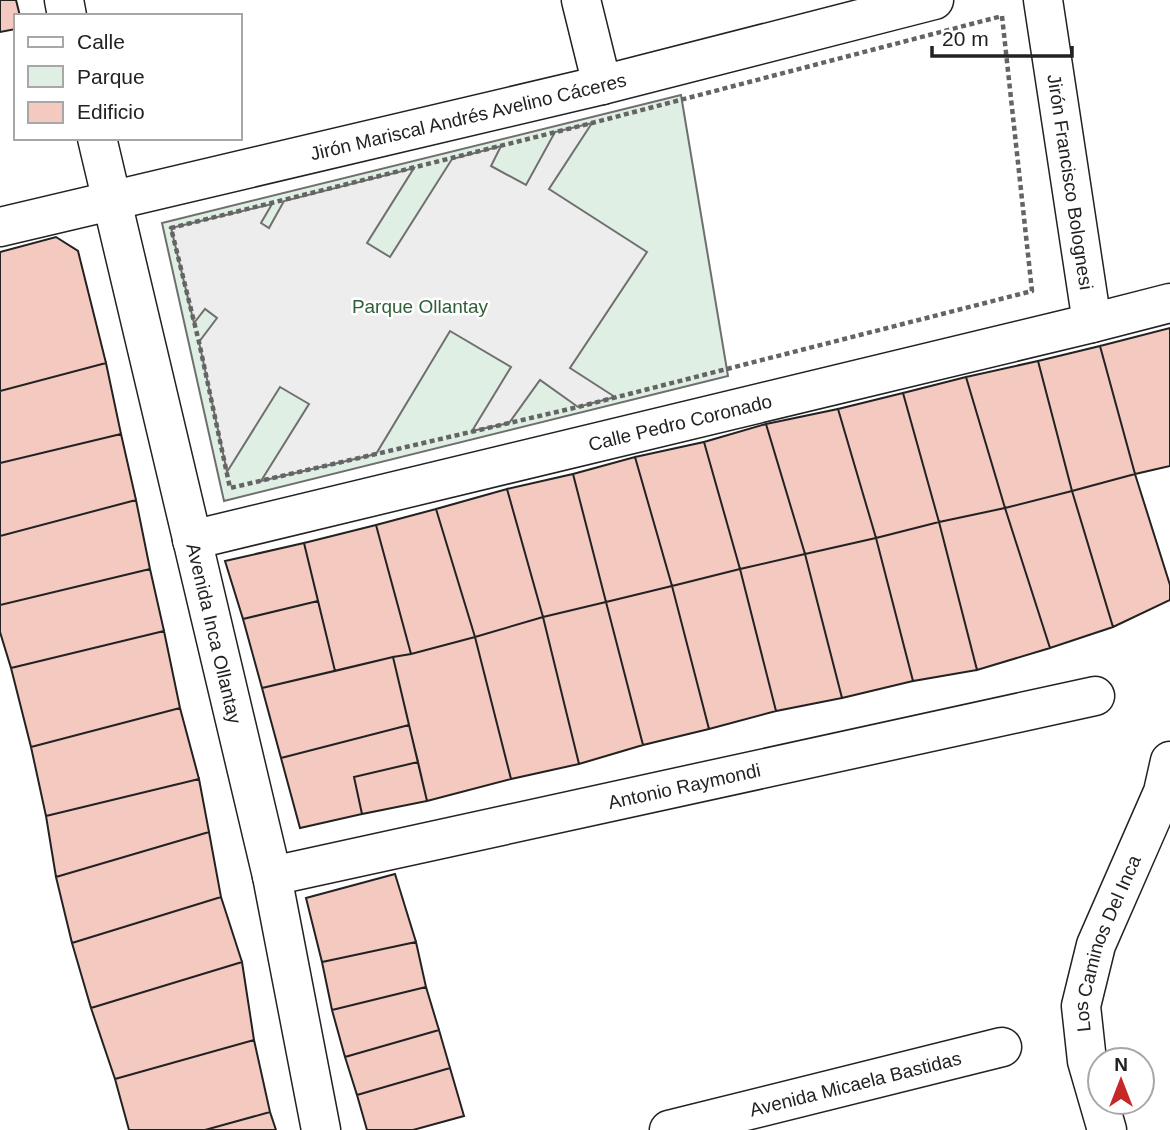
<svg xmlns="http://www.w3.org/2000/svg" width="1170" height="1130" font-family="Arial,sans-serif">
	<rect width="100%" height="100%" fill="#fff"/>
	<!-- green -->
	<path fill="#e0efe3" stroke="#6f6f6f" stroke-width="2" d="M681 95 728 376 224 501 162 223Z"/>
	<!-- parking -->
	<path fill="#ededed" stroke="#6f6f6f" stroke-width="2" d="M592 123 549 189 647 252 570 368 615 397 578 407 540 380 509 423 472 431 511 367 450 331 376 454 261 481 309 404 280 387 227 472 199 342 217 318 205 309 194 323 171 228 272 204 261 223 269 228 284 201 414 168 367 243 390 257 452 159 501 146 491 166 526 185 555 132Z"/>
	<!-- building -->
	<path fill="#f3c9c0" stroke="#222" stroke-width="2" d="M0 0H16L20 16H16V29L0 32Z
		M56 237 78 251 106 363 0 391V252Z
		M1170 328V466L1135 474 1100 346Z
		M1100 346 1135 474 1072 491 1038 361Z
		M1038 361 1072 491 1005 508 966 377Z
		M106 363 121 434 0 463V391Z
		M966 377 1005 508 939 522 903 393Z
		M903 393 939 522 876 538 838 409Z
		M838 409 876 538 805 554 766 424Z
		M766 424 805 554 740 569 704 442Z
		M121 434 136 500 0 536V463Z
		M704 442 740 569 672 586 635 457Z
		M635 457 672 586 606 602 573 474Z
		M573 474 606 602 543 617 507 489Z
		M1135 474 1170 585V600L1113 627 1072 491Z
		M507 489 543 617 475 637 436 509Z
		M1072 491 1113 627 1050 648 1005 508Z
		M136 500 150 569 0 605V536Z
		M1005 508 1050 648 977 670 939 522Z
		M436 509 475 637 411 654 376 525Z
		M939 522 977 670 913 681 876 538Z
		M376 525 411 654 393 657 335 671 304 543Z
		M876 538 913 681 842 698 805 554Z
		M304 543 318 601 243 619 225 561Z
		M805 554 842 698 776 711 740 569Z
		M150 569 164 631 11 668 0 632V605Z
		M740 569 776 711 709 729 672 586Z
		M672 586 709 729 643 745 606 602Z
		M318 601 335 671 262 688 243 619Z
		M606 602 643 745 579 764 543 617Z
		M543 617 579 764 511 779 475 637Z
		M164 631 180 708 31 747 11 668Z
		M475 637 511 779 427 801 393 657 411 654Z
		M393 657 409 725 281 758 262 688Z
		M180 708 199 779 46 816 31 747Z
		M409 725 418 762 354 777 362 814 300 828 281 758Z
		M418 762 427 801 362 814 354 777Z
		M199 779 209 832 56 877 46 816Z
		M209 832 221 897 72 943 56 877Z
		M395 874 416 942 322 962 306 898Z
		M221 897 242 962 91 1008 72 943Z
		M416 942 426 987 332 1010 322 962Z
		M242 962 254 1040 115 1079 91 1008Z
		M426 987 439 1030 345 1057 332 1010Z
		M439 1030 450 1068 357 1095 345 1057Z
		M254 1040 270 1112 205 1130H129L115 1079Z
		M450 1068 464 1116 413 1130H367L357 1095Z
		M270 1112 276 1130H205Z"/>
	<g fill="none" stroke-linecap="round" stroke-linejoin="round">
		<!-- minor casing -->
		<g stroke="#222" stroke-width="41">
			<g id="minor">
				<path d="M581 0 602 85"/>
				<path id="s1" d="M1043 0 1092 323"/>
				<path id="s2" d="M0 227 602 85 934 0"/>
				<path id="s3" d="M192 540 1092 323 1170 303"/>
				<path id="s4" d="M272 876 1095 696"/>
				<path id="s5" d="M669 1130 1002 1047"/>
				<path id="s6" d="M1107 1130 1087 1061 1081 1006 1096 945 1163 792 1170 761"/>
			</g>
		</g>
		<!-- tertiary casing -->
		<g stroke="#222" stroke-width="41">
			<g id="tertiary">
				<path d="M64 0 67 16"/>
				<path id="s7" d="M97 138 272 876 321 1130"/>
			</g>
		</g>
		<!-- path -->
		<path stroke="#646464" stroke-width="4.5" stroke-dasharray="5 3.5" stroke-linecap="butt" d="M1002 16 1032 291 578 407 230 488 199 342 171 228 592 123Z"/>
		<!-- minor -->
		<use href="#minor" stroke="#fff" stroke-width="38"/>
		<!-- tertiary -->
		<use href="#tertiary" stroke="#fff" stroke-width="38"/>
	</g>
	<g text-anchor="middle" stroke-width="5" stroke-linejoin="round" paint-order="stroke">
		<!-- street labels -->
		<g font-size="19" fill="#222" stroke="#fff">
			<text dy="7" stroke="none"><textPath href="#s2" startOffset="481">Jirón Mariscal Andrés Avelino Cáceres</textPath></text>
			<text dy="7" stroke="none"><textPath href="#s1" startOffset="184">Jirón Francisco Bolognesi</textPath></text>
			<text dy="7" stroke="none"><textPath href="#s3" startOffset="502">Calle Pedro Coronado</textPath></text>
			<text dy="7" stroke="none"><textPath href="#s7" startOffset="509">Avenida Inca Ollantay</textPath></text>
			<text dy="7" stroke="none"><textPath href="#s4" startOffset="422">Antonio Raymondi</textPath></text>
			<text dy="7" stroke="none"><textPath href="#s6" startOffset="194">Los Caminos Del Inca</textPath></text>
			<text dy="7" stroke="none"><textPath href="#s5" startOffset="192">Avenida Micaela Bastidas</textPath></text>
		</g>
		<!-- park labels -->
		<g font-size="19" fill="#2f5e38" stroke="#fff">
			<text x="420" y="313">Parque Ollantay</text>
		</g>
	</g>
	<!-- legend -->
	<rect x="14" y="14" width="228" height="126" fill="#ffffff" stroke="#a7a7a7" stroke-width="2"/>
	<rect x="28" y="37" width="35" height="10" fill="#ffffff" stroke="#a7a7a7" stroke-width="2"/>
	<text x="77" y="49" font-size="21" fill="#222222">Calle</text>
	<rect x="28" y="66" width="35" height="21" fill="#e0efe3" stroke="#a7a7a7" stroke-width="2"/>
	<text x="77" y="84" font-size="21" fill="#222222">Parque</text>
	<rect x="28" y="102" width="35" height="21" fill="#f3c9c0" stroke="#a7a7a7" stroke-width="2"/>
	<text x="77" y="119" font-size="21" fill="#222222">Edificio</text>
	<!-- north arrow -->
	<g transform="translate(1121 1081)"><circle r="33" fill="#ffffff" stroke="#a7a7a7" stroke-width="2"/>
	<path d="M0-5L12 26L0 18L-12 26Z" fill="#c62828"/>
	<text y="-10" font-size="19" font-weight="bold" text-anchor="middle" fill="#222222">N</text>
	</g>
	<!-- scale -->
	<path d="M932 46v10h140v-10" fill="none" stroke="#222222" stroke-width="3.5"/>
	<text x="942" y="46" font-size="21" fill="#222222" stroke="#ffffff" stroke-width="5" paint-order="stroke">20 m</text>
</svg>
